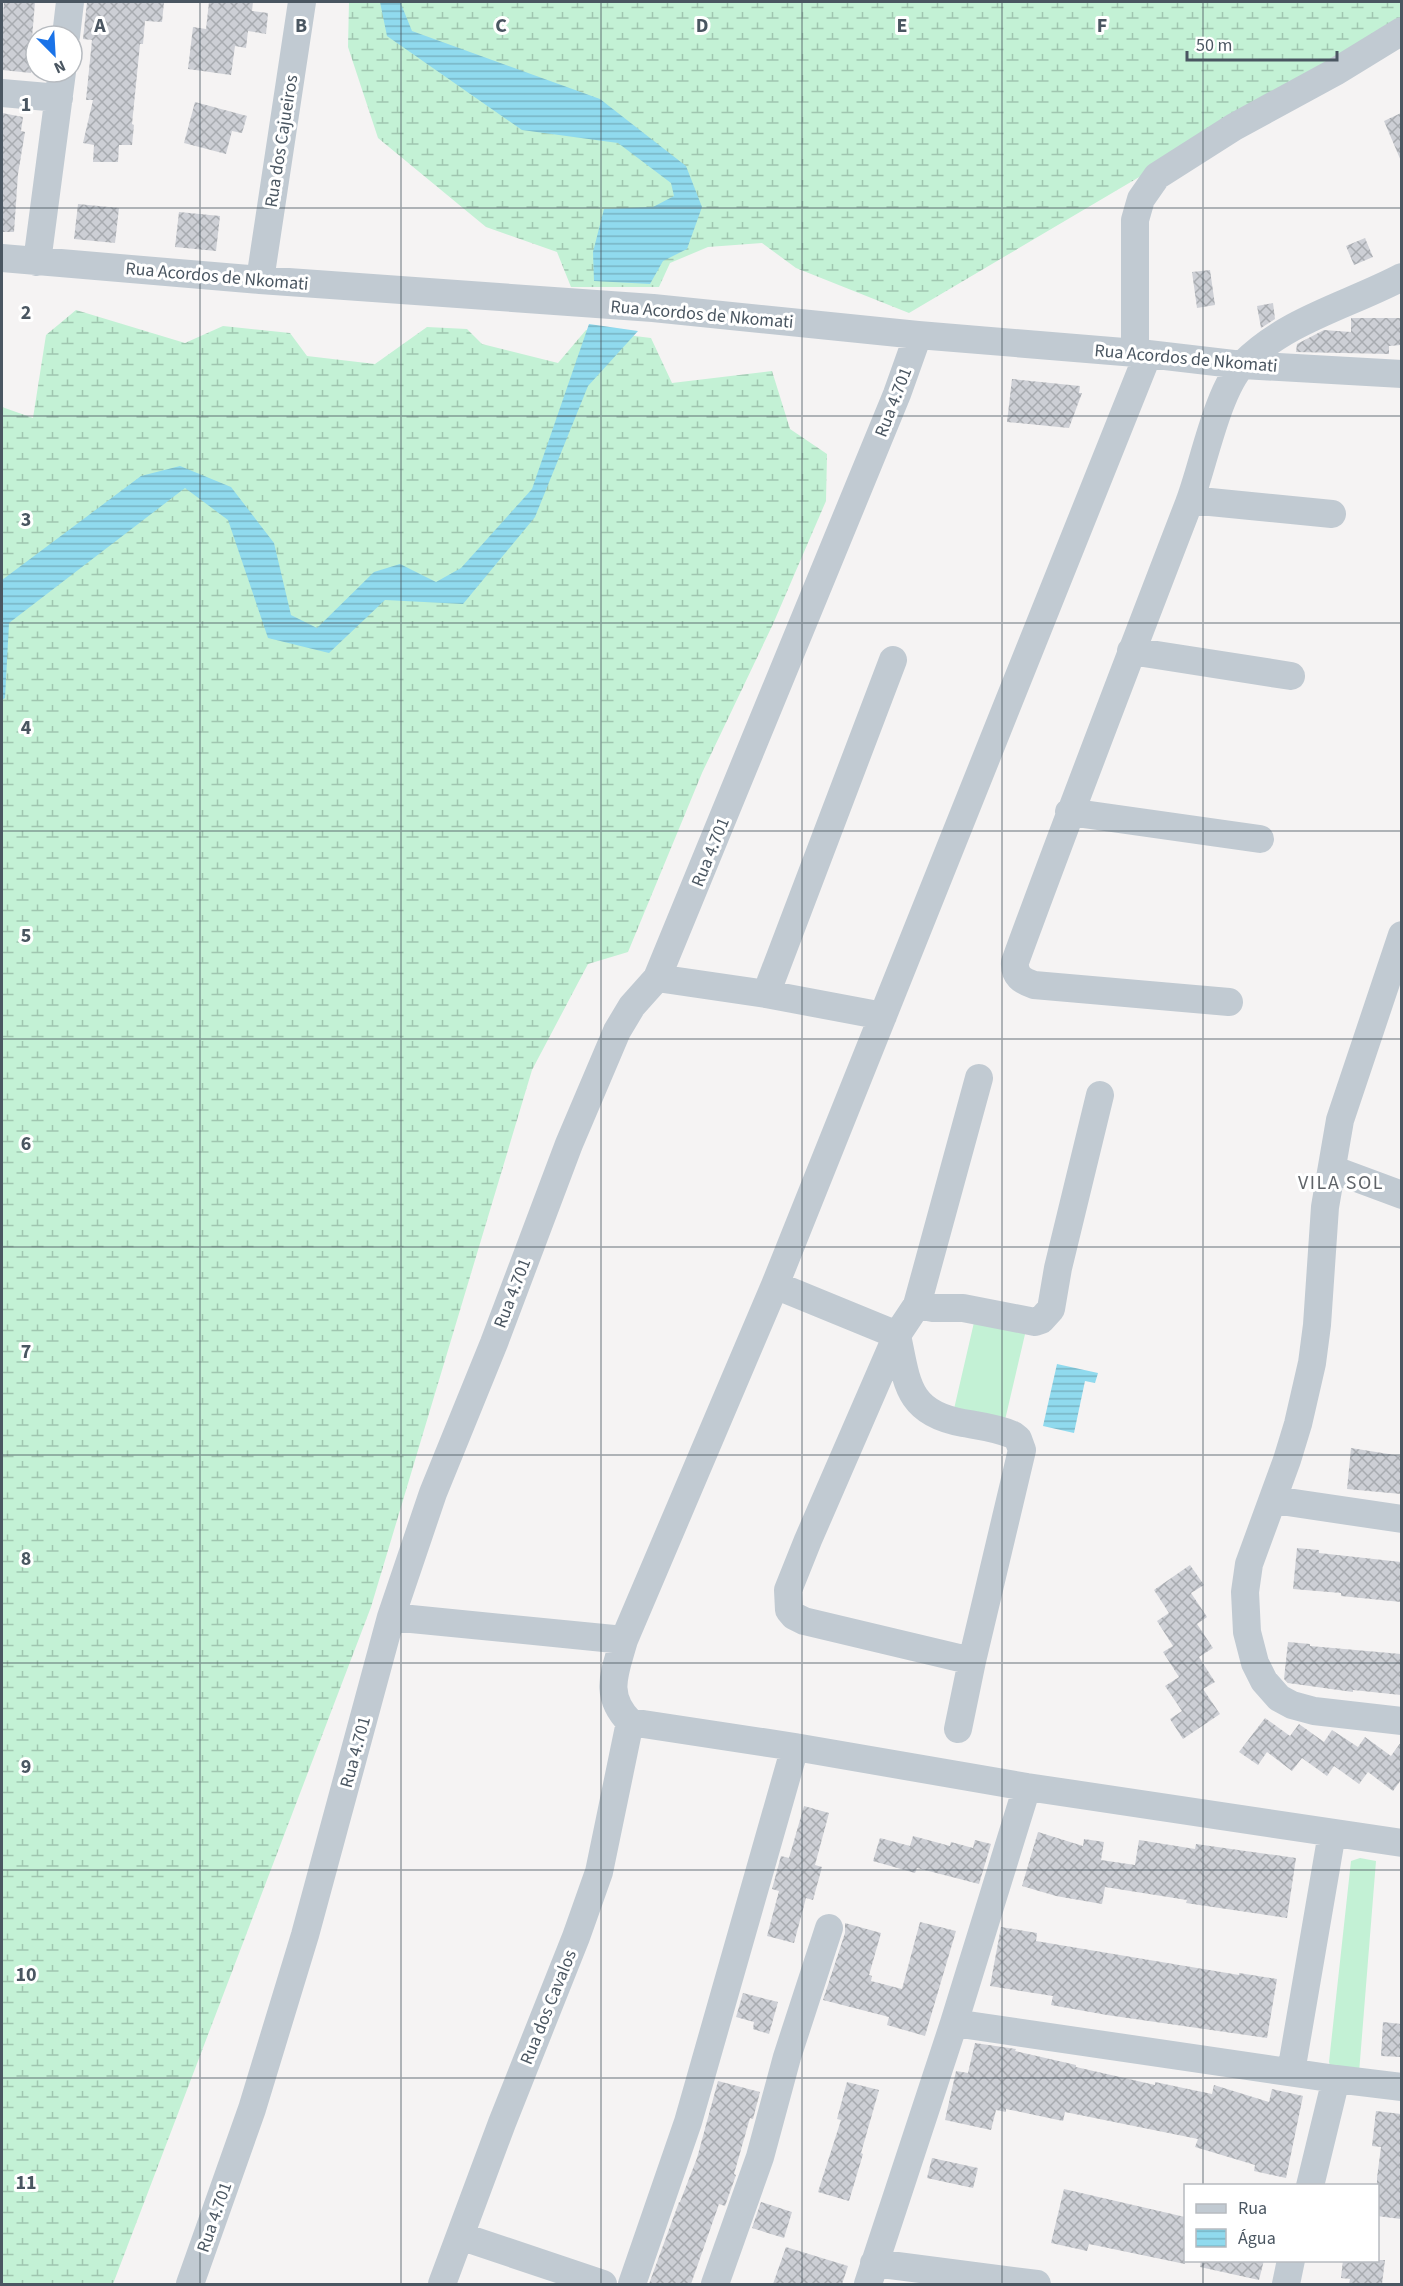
<svg xmlns="http://www.w3.org/2000/svg" width="1403" height="2286" font-family="'Source Sans 3',sans-serif">
	<defs>
		<pattern id="wetland-marsh" width="20" height="14" patternUnits="userSpaceOnUse" patternTransform="scale(1.5)"><rect width="20" height="14" fill="#c3f1d5"/><path d="M1 5h8M5 5V1M11 12h8M15 12V8" fill="none" stroke="#a0c6b0"/></pattern>
		<pattern id="water-rules" width="6" height="5" patternUnits="userSpaceOnUse" patternTransform="scale(1.5)"><rect width="6" height="5" fill="#90daee"/><path d="M0 2.5h6" fill="none" stroke="#78b4c4"/></pattern>
		<pattern id="building-cross-hatch" width="8" height="8" patternUnits="userSpaceOnUse" patternTransform="scale(1.5)"><rect width="8" height="8" fill="#cdcfd5"/><path d="M0 0l8 8M0 8l8-8" fill="none" stroke="#a8abb0"/></pattern>
	</defs>
	<rect width="100%" height="100%" fill="#f5f3f3"/>
	<!-- grass -->
	<path fill="#c3f1d5" d="M975 1318 1026 1330 1005 1420 954 1409Z
		M1360 1858 1376 1861 1359 2073 1330 2066 1329 2062 1351 1861Z"/>
	<!-- wetland -->
	<path fill="url(#wetland-marsh)" d="M349 2H1402L1401 32 1141 176 909 313 796 268 762 243 708 247 670 263 659 287H571L557 252 486 227 378 138 348 47Z
		M76 310 185 343 223 326 290 333 307 356 375 364 427 327 467 329 482 344 558 363 586 330 651 338 672 383 772 371 790 429 827 454 826 501 773 624 702 773 628 952 588 964 532 1070 371 1607 113 2284H2V407L33 418 46 335Z"/>
	<!-- water -->
	<path fill="url(#water-rules)" d="M380 2H402L401 4 412 31 600 99 686 166 702 207 687 249 663 261 650 284 594 281 593 252 604 209 653 207 674 196 671 183 618 143 522 130 387 36Z
		M589 324 638 331 588 386 535 517 463 604 385 600 329 653 268 638 228 520 185 488 9 623 5 698 2 700V580L141 476 180 466 231 487 274 543 291 615 317 628 374 572 400 564 436 582 461 568 532 489Z
		M1057 1364 1098 1373 1095 1383 1085 1381 1074 1433 1043 1426Z"/>
	<!-- building -->
	<path fill="url(#building-cross-hatch)" d="M4 2H35L32 38H34L31 73 2 70V30Z
		M87 2H164L162 22 145 21 143 44H140L132 124 134 125 132 145H119L118 162H93L94 145 83 143 93 100H86L92 40 83 39Z
		M209 2H253L252 11 268 13 266 34 248 31 246 48 235 46 231 75 188 69 193 27 206 29Z
		M195 102 247 116 242 133 232 131 226 154 184 143Z
		M2 113 23 117 21 131 25 132 18 174 14 232H2Z
		M1401 113V161L1384 121Z
		M78 204 119 208 115 243 74 239Z
		M179 212 220 216 216 251 175 247Z
		M1365 238 1373 257 1354 265 1346 246Z
		M1210 270 1215 305 1197 308 1192 272Z
		M1273 303 1275 319 1261 328 1257 306Z
		M1351 318H1401V345L1389 346V354L1296 352 1297 344 1324 330 1351 332Z
		M1012 379 1080 386 1079 393H1082L1069 428 1007 422Z
		M1351 1448 1401 1456V1494L1347 1489Z
		M1297 1548 1319 1550V1553L1401 1562V1602L1341 1596V1593L1293 1589Z
		M1190 1565 1204 1585 1191 1593 1207 1617 1197 1624 1213 1648 1199 1657 1215 1682 1203 1689 1220 1714 1183 1739 1170 1719 1182 1711 1165 1686 1179 1677 1163 1652 1173 1646 1157 1621 1169 1613 1154 1590Z
		M1288 1642 1310 1644V1646L1401 1654V1695L1353 1690V1692L1288 1683 1284 1679Z
		M1265 1718 1290 1736 1299 1724 1324 1742 1332 1730 1358 1747 1365 1737 1391 1756 1401 1742V1780L1393 1791 1368 1772 1359 1784 1334 1766 1327 1776 1302 1758 1292 1771 1267 1752 1258 1765 1239 1752Z
		M804 1806 829 1813 815 1865 822 1867 813 1900 806 1898 794 1943 767 1936 779 1891 772 1889 781 1856 789 1858Z
		M1038 1832 1083 1846 1084 1839 1104 1842 1101 1860 1135 1865 1139 1840 1195 1849 1196 1844 1296 1858 1287 1918 1186 1903 1187 1900 1105 1887 1102 1904 1056 1896 1022 1886Z
		M913 1836 950 1846 951 1842 973 1848 975 1840 991 1844 979 1884 917 1868 915 1873 873 1861 880 1838 910 1846Z
		M920 1922 956 1931 925 2036 887 2025 889 2017 823 2000 845 1933V1923L881 1933 869 1975 872 1976 871 1981 902 1989Z
		M1001 1927 1037 1933 1036 1941 1239 1975V1973L1277 1979 1267 2038 1107 2015 1051 2005 1053 1996 990 1986Z
		M743 1993 778 2002 769 2034 753 2029 754 2022 736 2017Z
		M1383 2022 1401 2024V2057L1381 2056Z
		M975 2043 1016 2049 1015 2051 1076 2065V2067L1155 2085V2082L1212 2094 1214 2085 1269 2102 1272 2089 1303 2096 1286 2178 1254 2171 1255 2165 1195 2147 1198 2139 1065 2112 1063 2121 1006 2109V2112L996 2110 991 2130 945 2120 956 2071 968 2073Z
		M718 2081 760 2092 753 2119 750 2118 734 2174 736 2175 725 2206 719 2204 691 2284H649L679 2202H680L697 2158Z
		M847 2082 879 2090 861 2153 863 2154 849 2201 818 2192 841 2120 837 2119Z
		M1376 2111 1401 2114V2219L1377 2216V2178L1381 2147 1372 2146Z
		M932 2158 978 2168 973 2188 927 2178Z
		M1064 2189 1185 2217V2264L1089 2244 1087 2251 1051 2243Z
		M761 2202 792 2212 784 2238 752 2228Z
		M786 2247 848 2266 842 2284H773Z
		M1201 2260H1264L1259 2280 1200 2267Z
		M1343 2260H1385L1382 2284H1349L1350 2279 1341 2278Z"/>
	<g fill="none" stroke-linecap="round" stroke-linejoin="round">
		<!-- minor -->
		<path stroke="#c1cad2" stroke-width="28" d="M66 36 70 2
			M2 93 59 98
			M2 258 260 280 653 308 918 335 1148 354 1242 365 1402 374
			M37 262 62 72
			M260 280 302 2
			M1135 353V220L1141 199 1157 176 1234 127 1335 72 1402 31
			M1148 354 775 1285 624 1640C615 1672 603 1695 630 1722L795 1747 1027 1787 1402 1843
			M1190 500 1332 514
			M1131 651 1291 676
			M1069 812 1260 839
			M1402 935 1340 1120 1325 1207 1317 1325 1312 1363 1298 1424 1287 1460 1249 1564 1245 1592 1247 1632 1255 1663 1264 1681 1279 1698 1292 1705 1314 1711 1402 1721
			M657 978 766 994 883 1016
			M766 994 893 660
			M1229 1002 1034 985C1022 981 1014 976 1015 962 1071 809 1130 656 1189 503 1203 467 1217 391 1243 364 1286 320 1349 305 1402 277
			M1332 1169 1402 1195
			M775 1285 897 1335
			M917 1305 979 1078
			M897 1335C907 1383 907 1413 963 1423 980 1426 997 1428 1013 1435L1018 1439 1022 1450 972 1661 958 1729
			M1274 1500 1402 1519
			M391 1617 624 1640
			M972 1661 804 1621 794 1616 789 1610 788 1590 808 1540 897 1335 917 1305 933 1308H963L1035 1322 1041 1320 1051 1309 1058 1268 1100 1095
			M954 2023 1336 2079
			M1291 2072 1332 1833
			M1310 2186 1336 2079 1402 2087
			M460 2236 603 2284
			M874 2263 1037 2284
			M190 2284 252 2109 305 1935 391 1617 433 1493 494 1343 569 1144 617 1031 632 1006 657 978 897 394 918 335
			M442 2284 502 2123 576 1937 599 1872 630 1722
			M632 2284 688 2122 795 1747
			M715 2284 760 2157 787 2057 829 1928
			M868 2284 954 2023 1027 1787
			M1286 2284 1291 2260"/>
	</g>
	<!-- grid -->
	<path fill="none" stroke="#4a5661" stroke-width="1.5" stroke-opacity="0.55" d="M200 2V2284M401 2V2284M601 2V2284M802 2V2284M1002 2V2284M1203 2V2186M2 208H1402M2 416H1402M2 623H1402M2 831H1402M2 1039H1402M2 1247H1402M2 1455H1402M2 1663H1402M2 1870H1402M2 2078H1402M1203 2260V2284"/>
	<g text-anchor="middle" stroke-width="6" stroke-linejoin="round" paint-order="stroke">
		<!-- street labels -->
		<g font-size="18" fill="#4a5661" stroke="#fff">
			<text transform="translate(281 141) rotate(-81)" y="6">Rua dos Cajueiros</text>
			<text transform="translate(217 276) rotate(5)" y="6">Rua Acordos de Nkomati</text>
			<text transform="translate(702 314) rotate(5)" y="6">Rua Acordos de Nkomati</text>
			<text transform="translate(1186 358) rotate(5)" y="6">Rua Acordos de Nkomati</text>
			<text transform="translate(893 402) rotate(-69)" y="6">Rua 4.701</text>
			<text transform="translate(710 852) rotate(-68)" y="6">Rua 4.701</text>
			<text transform="translate(512 1293) rotate(-69)" y="6">Rua 4.701</text>
			<text transform="translate(355 1752) rotate(-75)" y="6">Rua 4.701</text>
			<text transform="translate(548 2007) rotate(-68)" y="6">Rua dos Cavalos</text>
			<text transform="translate(214 2217) rotate(-71)" y="6">Rua 4.701</text>
		</g>
		<!-- neighbourhood labels -->
		<g font-size="20" letter-spacing="1.5" fill="#5f6368" stroke="#fff">
			<text x="1341" y="1189">VILA SOL</text>
		</g>
	</g>
	<g font-size="20" text-anchor="middle" font-weight="bold" fill="#4a5661" stroke="#fff" stroke-width="6" stroke-linejoin="round" paint-order="stroke">
		<text x="100" y="32">A</text>
		<text x="301" y="32">B</text>
		<text x="501" y="32">C</text>
		<text x="702" y="32">D</text>
		<text x="902" y="32">E</text>
		<text x="1102" y="32">F</text>
		<text x="26" y="111">1</text>
		<text x="26" y="319">2</text>
		<text x="26" y="526">3</text>
		<text x="26" y="734">4</text>
		<text x="26" y="942">5</text>
		<text x="26" y="1150">6</text>
		<text x="26" y="1358">7</text>
		<text x="26" y="1565">8</text>
		<text x="26" y="1773">9</text>
		<text x="26" y="1981">10</text>
		<text x="26" y="2189">11</text>
	</g>
	<!-- border -->
	<rect width="1403" height="2286" fill="none" stroke="#4a5661" stroke-width="6"/>
	<!-- legend -->
	<rect x="1184" y="2184" width="195" height="78" fill="#ffffff" stroke="#b7bbc0" stroke-width="1.5"/>
	<rect x="1196" y="2204" width="30" height="9" fill="#c1cad2" stroke="#b7bbc0" stroke-width="1.5"/>
	<text x="1238" y="2214" font-size="18" fill="#4a5661">Rua</text>
	<rect x="1196" y="2229" width="30" height="18" fill="url(#water-rules)" stroke="#b7bbc0" stroke-width="1.5"/>
	<text x="1238" y="2244" font-size="18" fill="#4a5661">Água</text>
	<!-- north arrow -->
	<g transform="translate(54 54) rotate(156)"><circle r="28" fill="#ffffff" stroke="#b7bbc0" stroke-width="1.5"/>
	<path d="M0-4.5L10 22L0 15L-10 22Z" fill="#1a73e8"/>
	<text y="-9" font-size="16" font-weight="bold" text-anchor="middle" fill="#4a5661">N</text>
	</g>
	<!-- scale -->
	<path d="M1187 51v9h150v-9" fill="none" stroke="#4a5661" stroke-width="3"/>
	<text x="1196" y="51" font-size="18" fill="#4a5661" stroke="#ffffff" stroke-width="4.5" paint-order="stroke">50 m</text>
</svg>
